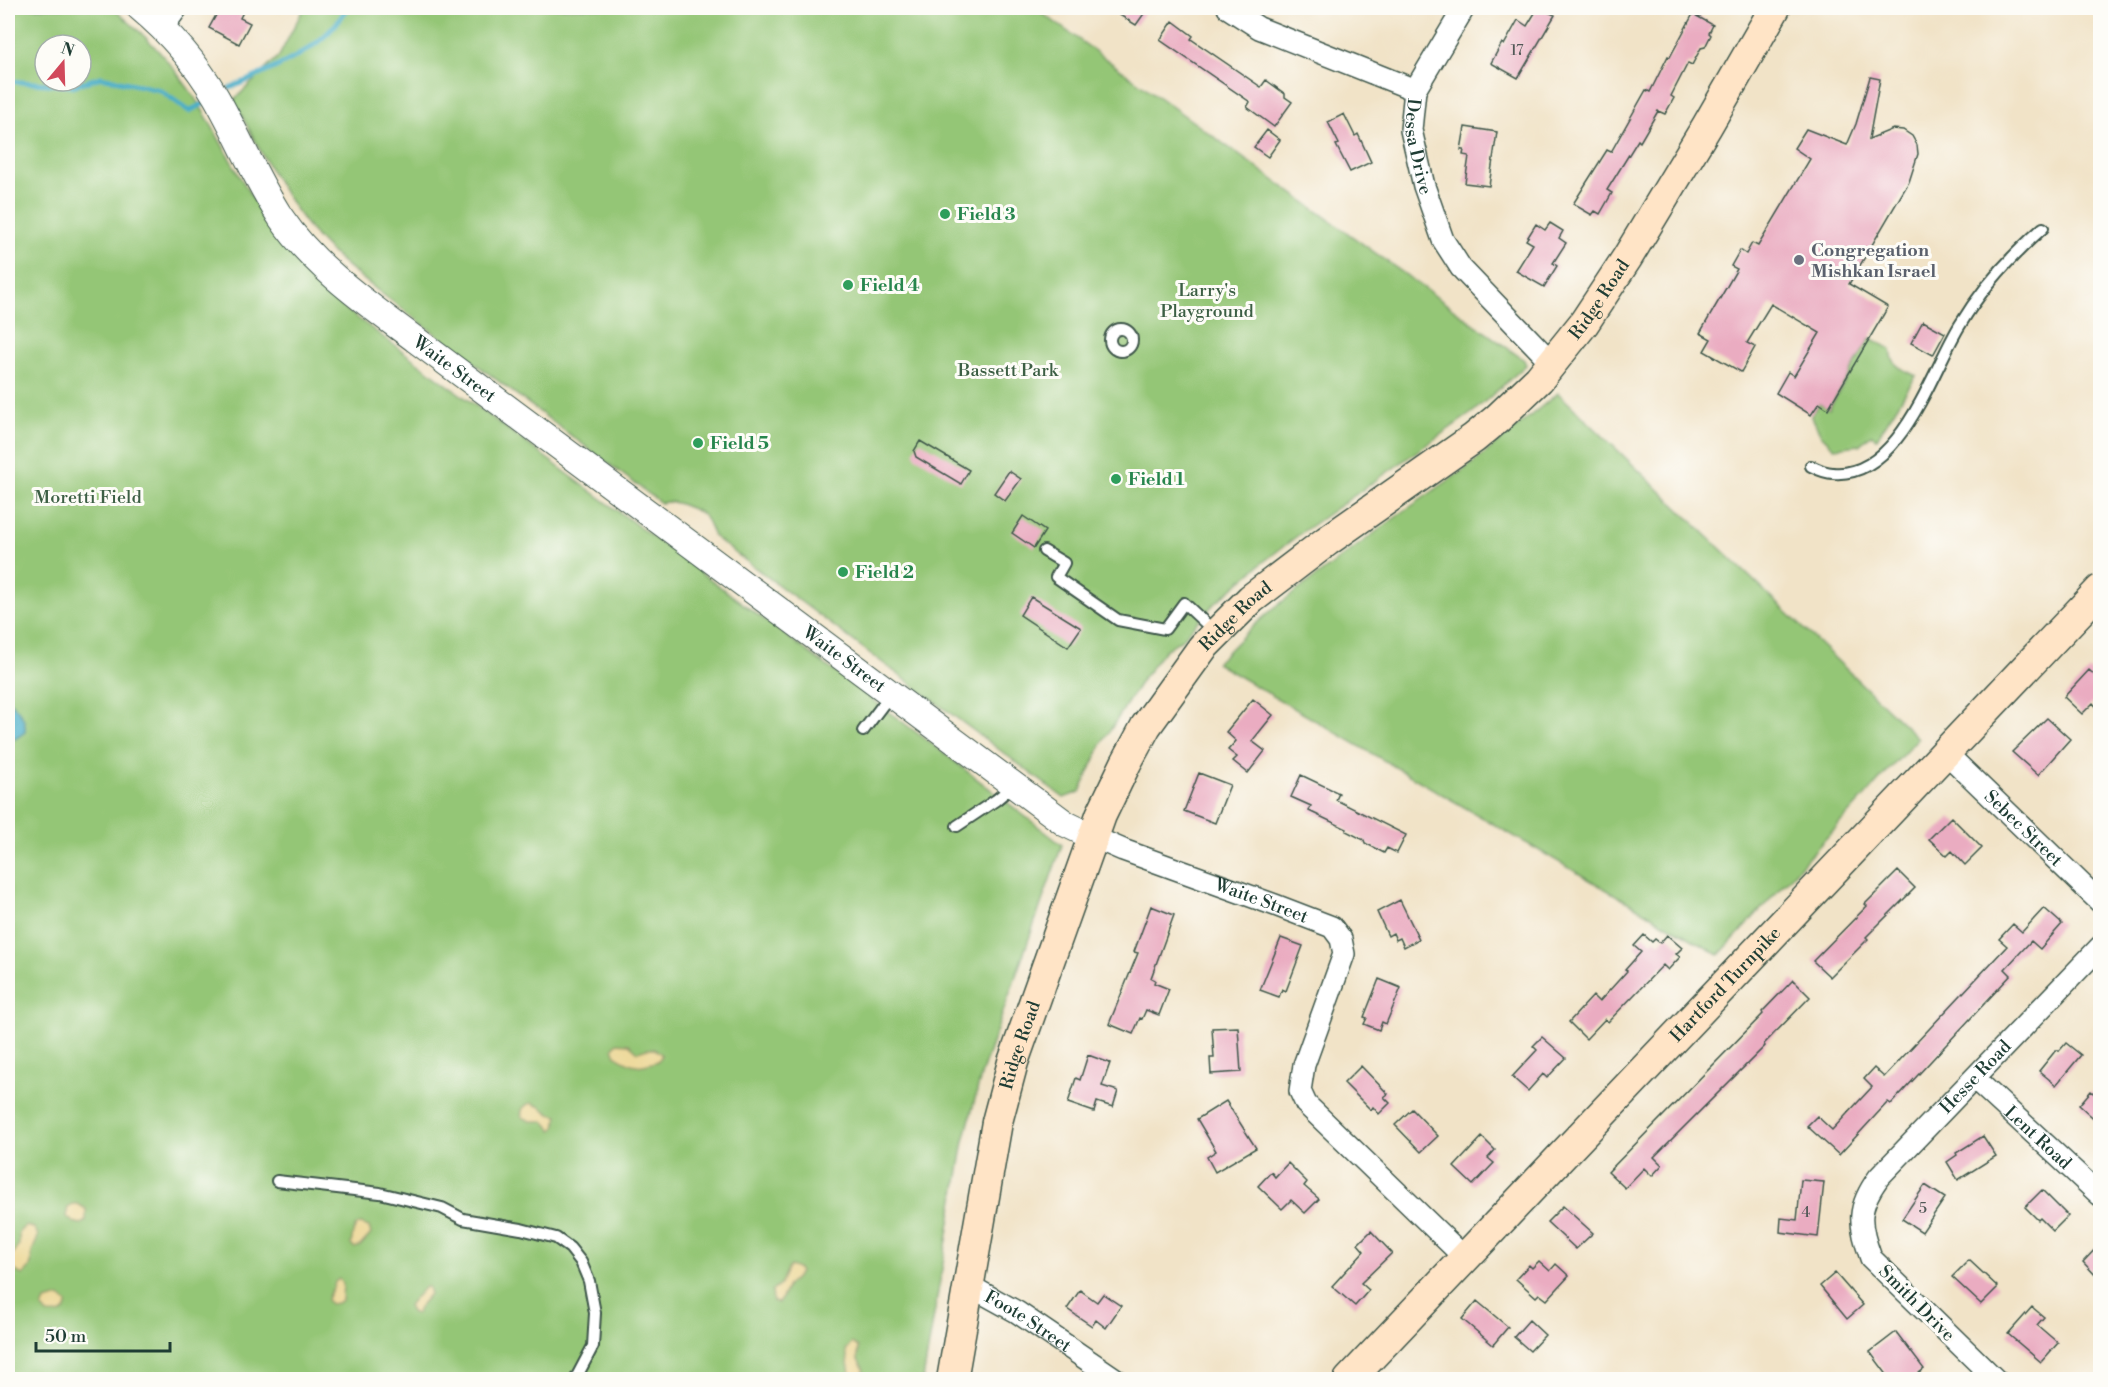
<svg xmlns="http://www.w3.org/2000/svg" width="2108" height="1387" font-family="'Libre Bodoni',serif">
	<rect width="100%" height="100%" fill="#fdfcf7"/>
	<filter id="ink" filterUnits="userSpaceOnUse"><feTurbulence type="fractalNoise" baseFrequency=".0167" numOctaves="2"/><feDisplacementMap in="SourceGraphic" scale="12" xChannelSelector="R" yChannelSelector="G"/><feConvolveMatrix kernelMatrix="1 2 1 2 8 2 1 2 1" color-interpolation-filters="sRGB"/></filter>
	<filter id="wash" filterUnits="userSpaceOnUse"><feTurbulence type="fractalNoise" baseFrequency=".008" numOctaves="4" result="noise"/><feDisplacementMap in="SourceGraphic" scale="24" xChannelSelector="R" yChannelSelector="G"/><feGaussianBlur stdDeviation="1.35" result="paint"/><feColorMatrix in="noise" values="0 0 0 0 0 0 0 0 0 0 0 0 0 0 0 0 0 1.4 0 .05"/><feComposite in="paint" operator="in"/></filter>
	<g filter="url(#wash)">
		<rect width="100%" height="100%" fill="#f1e3c7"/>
		<!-- green -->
		<path fill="#94c676" stroke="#5a8255" stroke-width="1.5" fill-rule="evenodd" d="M8 8H112C139 29 162 52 182 80 201 104 215 132 230 159 251 197 275 236 303 270 312 282 325 292 336 302L928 741 1062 845 982 1072 964 1141 923 1379H8ZM45 45H81V81H45Z
			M304 8H1035L1524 360 1526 365 1473 412 1301 533 1262 563 1213 605 1182 639 1165 650 1143 678 1102 743 1080 792 1064 798 714 537C707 517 705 513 685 506 676 502 670 501 661 503L381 293C358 275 334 257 315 235 281 194 258 147 234 100L279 56Z
			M1870 338 1891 349C1892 367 1901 368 1916 376L1877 438 1871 435 1859 445 1834 448 1821 435 1811 415 1819 403 1829 409Z
			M1558 393 1918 738 1719 955 1216 663 1250 629 1274 608 1400 514 1472 464Z"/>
		<!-- sand -->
		<path fill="#eeda9e" stroke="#868c69" stroke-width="1.5" d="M617 1043 629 1044 638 1052 647 1049H655L661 1054V1057C657 1063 655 1062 648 1064 636 1068 628 1063 616 1056L613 1048Z
			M531 1103 541 1107 550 1114 558 1116 555 1128 552 1130 544 1121H531L522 1117C520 1110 524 1105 531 1103Z
			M72 1204H78L86 1209V1221L81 1224 73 1222 66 1216 68 1207Z
			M361 1224 369 1227 371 1234 360 1246 355 1248 351 1245 353 1232 357 1225Z
			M25 1226 34 1228 38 1235C38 1242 32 1247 32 1254 31 1264 32 1269 22 1275L12 1269 9 1263V1259L19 1245V1232Z
			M790 1266 798 1269 800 1272C798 1278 793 1279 789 1284 784 1291 786 1295 778 1303L773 1302 772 1291 780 1285 787 1269Z
			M339 1279 343 1283 342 1300 337 1303 330 1304 327 1300C328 1293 334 1289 335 1282Z
			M425 1287H428L430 1294 422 1303 416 1314C411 1314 409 1310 408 1305Z
			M60 1297 67 1303C68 1315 56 1315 47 1314L42 1308 45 1301Z
			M852 1343 858 1347V1360L864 1370 860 1379 852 1377 850 1374 846 1350Z"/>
		<!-- water -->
		<path fill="#4aaec9" stroke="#34767e" stroke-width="1.5" d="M8 700C17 708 27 718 25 732L15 739 8 732Z"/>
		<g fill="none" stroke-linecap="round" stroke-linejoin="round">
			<!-- stream -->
			<path stroke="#4aaec9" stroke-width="5" d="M8 81 72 86 101 77 160 90 189 111 203 104
				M230 88C273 69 323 51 347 8"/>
		</g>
		<g id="blocks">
			<!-- building -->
			<path fill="#eaacc1" d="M220 8H245L240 18 250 23 239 44 209 28Z
				M1108 8H1148L1136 25Z
				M1538 8 1555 15 1518 78 1491 63 1502 43 1504 45 1518 20 1527 26Z
				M1693 14 1713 25 1709 33 1711 35 1705 47 1701 48 1692 65 1688 63 1671 96 1674 98 1665 114 1658 111 1640 142 1638 140 1607 190 1612 193 1600 214 1595 211 1592 215 1573 204 1607 150 1611 152 1646 90 1650 92 1668 56 1670 57Z
				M1173 21 1193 36 1191 39 1261 87 1266 80 1285 94V97L1292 102 1274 127 1247 107 1250 102 1160 40Z
				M1870 77 1880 79 1869 139 1893 129 1903 130 1912 136 1917 145 1918 154 1909 182 1849 284 1888 307 1828 409 1819 403 1811 415 1776 393 1788 372 1794 376 1820 333 1771 304 1747 343 1755 347 1741 372 1704 351 1711 339 1700 333 1737 269 1731 266 1740 250 1746 254 1752 243 1758 246 1810 159 1794 148 1806 129 1847 145 1856 124Z
				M1344 114 1355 136 1358 134 1371 162 1350 172 1336 145 1339 144 1328 122Z
				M1465 127 1497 132 1489 186 1465 183 1469 156 1463 155 1464 150H1461Z
				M1267 130 1280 140 1268 157 1254 147Z
				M1550 223 1563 231 1559 238 1566 243 1553 263 1557 266 1544 287 1516 271 1533 244 1526 240 1536 224 1545 230Z
				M1923 321 1945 333 1933 355 1911 343Z
				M920 441 969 470 961 484 916 457 914 451Z
				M1009 471 1021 479 1005 501 994 493Z
				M1023 516 1045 531 1034 548 1012 533Z
				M1031 597 1081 628 1068 647 1020 615Z
				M2089 670 2100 680V711L2093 703 2082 714 2064 697Z
				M1253 699 1273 715 1252 741 1265 751 1248 773 1233 761 1237 757 1228 750 1236 741 1226 732Z
				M2047 718 2070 739 2038 775 2012 752Z
				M1199 773 1230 785 1215 823 1184 811Z
				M1301 775 1339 793 1336 800 1406 835 1397 853 1387 848 1384 853 1365 843 1364 840 1346 831 1347 829 1309 811 1311 806 1291 797Z
				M1951 817 1982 848 1965 865 1952 851 1947 856 1929 839Z
				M1898 871 1915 888 1866 937 1868 939 1830 977 1813 961 1867 906 1865 904Z
				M1400 900 1419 939 1404 947 1400 938 1396 940 1393 933 1388 936 1377 912Z
				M1151 906 1174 915 1151 978 1155 980 1154 983 1169 989 1159 1015 1146 1010 1142 1019 1140 1018 1133 1034 1109 1024 1138 953 1134 952Z
				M2044 908 2062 924 2040 949 2031 941 2005 969 2011 975 1891 1104 1888 1102 1839 1155 1807 1126 1817 1116 1832 1130 1872 1087 1864 1079 1874 1068 1884 1077 2007 946 1999 939 2013 924 2022 932Z
				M1644 935 1652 942 1655 939 1660 943 1667 935 1682 948 1676 954 1680 957 1668 970 1663 965 1608 1022 1605 1019 1586 1039 1569 1022 1593 996 1599 1002 1627 971 1625 970 1641 952 1634 946Z
				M1281 938 1303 946 1286 991 1282 989 1279 997 1260 990Z
				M1379 979 1401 988 1386 1024 1382 1022 1379 1030 1364 1024 1367 1018 1364 1017Z
				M1793 980 1810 997 1764 1044 1765 1046 1654 1157 1662 1165 1652 1176 1644 1168 1625 1188 1608 1172 1763 1014 1762 1012Z
				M1238 1027 1241 1072 1211 1074 1210 1058H1214L1212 1028Z
				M1542 1037 1566 1058 1547 1078 1543 1074 1528 1091 1512 1077 1537 1050 1533 1046Z
				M2066 1043 2081 1055 2056 1085 2039 1071 2056 1050H2060Z
				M1088 1055 1110 1063 1102 1086 1118 1091 1113 1107 1097 1102 1094 1112 1068 1103 1076 1078 1080 1080Z
				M1361 1066 1388 1094 1384 1097 1390 1103 1379 1114 1373 1107 1371 1110 1344 1083Z
				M2091 1091 2100 1099V1124L2079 1105Z
				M1226 1101 1256 1148 1215 1172 1207 1157 1216 1151 1197 1119Z
				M1412 1109 1438 1136 1421 1152 1395 1125Z
				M1983 1136 1996 1156 1958 1180 1947 1162 1957 1155 1956 1153Z
				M1482 1137 1495 1150 1488 1158 1494 1163 1473 1185 1454 1167Z
				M1288 1163 1307 1182 1304 1186 1319 1199 1305 1213 1291 1200 1282 1209 1258 1186 1271 1172 1275 1177Z
				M1801 1180 1824 1182 1818 1237 1780 1232 1781 1218 1797 1220Z
				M1925 1185 1945 1198 1922 1232 1902 1219Z
				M2042 1190 2068 1216 2053 1231 2040 1218 2038 1220 2025 1207Z
				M1563 1206 1593 1233 1576 1249 1547 1222Z
				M1371 1231 1392 1253 1361 1283 1369 1290 1355 1306 1332 1286 1364 1251 1358 1244Z
				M2100 1244V1280L2083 1262Z
				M1969 1260 1998 1287 1981 1304 1952 1277Z
				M1539 1261 1550 1271 1556 1264 1569 1276 1547 1300 1539 1294 1536 1297 1516 1279 1529 1265 1532 1268Z
				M1835 1273 1863 1305 1847 1319 1820 1286Z
				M1080 1290 1097 1302 1103 1294 1121 1306 1106 1328 1096 1320 1092 1326 1067 1309Z
				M1477 1301 1508 1327 1493 1345 1462 1319Z
				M2032 1307 2044 1317 2037 1325 2058 1343 2041 1362 2008 1334Z
				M1529 1320 1545 1335 1530 1351 1514 1337Z
				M1896 1332 1924 1369 1910 1380H1891L1870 1352Z"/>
		</g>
	</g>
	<g filter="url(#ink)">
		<use href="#blocks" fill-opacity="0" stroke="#3e564a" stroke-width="1.5"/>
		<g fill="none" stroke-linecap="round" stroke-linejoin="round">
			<!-- service casing -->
			<g stroke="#3e564a" stroke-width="14">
				<path id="service" d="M1110 340a11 11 0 1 1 22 0a11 11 0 1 1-22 0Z
					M1811 466C1817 469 1826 473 1833 473 1900 479 1932 370 1960 325 1982 288 2011 256 2043 228
					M1044 551 1064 563 1056 577 1118 620 1165 629 1184 603 1215 632
					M863 731 891 694
					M957 826 996 800 1014 785
					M277 1181 380 1193 442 1208 463 1219 521 1229 556 1238 570 1248 581 1262 589 1281 595 1313 593 1346 575 1380"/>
			</g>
			<!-- minor casing -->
			<g stroke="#3e564a" stroke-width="24">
				<g id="minor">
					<path id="s1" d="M1228 8 1259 28 1415 90 1411 130 1424 186 1443 240 1461 268 1553 364"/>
					<path d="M163 27 177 8"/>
					<path d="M1415 90 1464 8"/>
					<path id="s2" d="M1946 753 2100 902"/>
					<path id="s3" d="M1093 837 1123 850 1275 905 1332 927 1341 939 1344 954 1304 1065 1300 1091 1306 1104 1465 1258"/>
					<path id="s4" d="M1975 1079 2100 1195"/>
					<path id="s5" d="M968 1285 1017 1312 1117 1380"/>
					<path id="s6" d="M1996 1380 1871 1258C1858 1223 1857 1207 1879 1177L2100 947"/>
				</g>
			</g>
			<!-- tertiary casing -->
			<g stroke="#3e564a" stroke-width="28">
				<g id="tertiary">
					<path id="s7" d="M140 8C170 33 196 63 216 97 239 137 256 180 281 218 315 268 368 304 416 340L1066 824 1093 837"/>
				</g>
			</g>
			<!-- secondary casing -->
			<g stroke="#3e564a" stroke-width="33">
				<g id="secondary">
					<path id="s8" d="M952 1380 997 1122 1013 1062 1101 815 1126 763 1146 726 1203 647 1251 599 1327 541 1474 438 1497 419 1539 379 1584 323 1627 258 1707 126 1775 8"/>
					<path id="s9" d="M1349 1380 2100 590"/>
				</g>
			</g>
			<!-- service -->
			<use href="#service" stroke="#fff" stroke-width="10"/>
			<!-- minor -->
			<use href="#minor" stroke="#fff" stroke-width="21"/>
			<!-- tertiary -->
			<use href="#tertiary" stroke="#fff" stroke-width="26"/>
			<!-- secondary -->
			<use href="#secondary" stroke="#ffe4c6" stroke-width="30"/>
		</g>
	</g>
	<!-- markers -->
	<g fill="#2e9e5b" stroke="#fdfcf7" stroke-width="2">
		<circle cx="945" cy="214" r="6"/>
		<circle cx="848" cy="285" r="6"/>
		<circle cx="698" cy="443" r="6"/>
		<circle cx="1116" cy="479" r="6"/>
		<circle cx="843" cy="572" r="6"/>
	</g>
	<circle fill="#6b7280" stroke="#fdfcf7" stroke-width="2" cx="1799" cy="260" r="6"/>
	<g text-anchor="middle" stroke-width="6" stroke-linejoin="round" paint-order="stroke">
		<!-- number labels -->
		<g font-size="15" fill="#525957">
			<text x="1517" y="55">17</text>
			<text x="1923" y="1213">5</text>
			<text x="1806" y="1217">4</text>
		</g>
		<!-- street labels -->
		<g font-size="18" fill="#1f3d34" stroke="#fdfcf7">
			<text dy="6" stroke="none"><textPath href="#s1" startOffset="262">Dessa Drive</textPath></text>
			<text dy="6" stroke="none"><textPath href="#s8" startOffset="1314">Ridge Road</textPath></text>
			<text dy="6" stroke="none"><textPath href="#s7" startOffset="486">Waite Street</textPath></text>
			<text dy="6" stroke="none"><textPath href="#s8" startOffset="828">Ridge Road</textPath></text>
			<text dy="6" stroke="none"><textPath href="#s7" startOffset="972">Waite Street</textPath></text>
			<text dy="6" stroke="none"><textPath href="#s2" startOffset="108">Sebec Street</textPath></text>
			<text dy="6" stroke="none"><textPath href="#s3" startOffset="180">Waite Street</textPath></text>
			<text dy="6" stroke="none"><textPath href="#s9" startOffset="546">Hartford Turnpike</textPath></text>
			<text dy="6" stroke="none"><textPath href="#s8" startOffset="342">Ridge Road</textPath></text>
			<text dy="6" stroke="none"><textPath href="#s6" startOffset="400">Hesse Road</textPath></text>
			<text dy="6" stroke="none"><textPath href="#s4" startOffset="86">Lent Road</textPath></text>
			<text transform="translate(1917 1303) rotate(45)" y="6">Smith Drive</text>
			<text dy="6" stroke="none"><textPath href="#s5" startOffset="70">Foote Street</textPath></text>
		</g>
		<!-- leisure labels -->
		<g font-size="18" font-weight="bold" fill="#27864d" stroke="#fdfcf7" text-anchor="start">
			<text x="957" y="220">Field 3</text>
			<text x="860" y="291">Field 4</text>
			<text x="710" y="449">Field 5</text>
			<text x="1128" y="485">Field 1</text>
			<text x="855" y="578">Field 2</text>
		</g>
		<!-- worship labels -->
		<g font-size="18" font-weight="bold" fill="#5b616d" stroke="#fdfcf7" text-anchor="start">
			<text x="1811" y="256">Congregation<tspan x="1811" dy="21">Mishkan Israel</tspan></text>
		</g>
		<!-- park labels -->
		<g font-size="18" fill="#3c5f44" stroke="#fdfcf7">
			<text x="1207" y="296">Larry's<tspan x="1207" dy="21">Playground</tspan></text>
			<text x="1008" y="376">Bassett Park</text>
			<text x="88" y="503">Moretti Field</text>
		</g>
	</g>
	<!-- margin -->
	<rect width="2108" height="1387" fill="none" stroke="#fdfcf7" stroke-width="30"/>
	<!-- north arrow -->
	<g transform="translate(63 63) rotate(19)"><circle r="28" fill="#fdfcf7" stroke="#a4b0a9" stroke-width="1.5"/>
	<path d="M0-4.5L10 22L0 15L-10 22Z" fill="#d1495b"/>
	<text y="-9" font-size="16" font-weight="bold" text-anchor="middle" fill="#1f3d34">N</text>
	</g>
	<!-- scale -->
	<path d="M36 1342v9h134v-9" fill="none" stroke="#1f3d34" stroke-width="3"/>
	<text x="45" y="1342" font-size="18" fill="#1f3d34" stroke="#fdfcf7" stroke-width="4.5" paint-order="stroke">50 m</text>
</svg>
